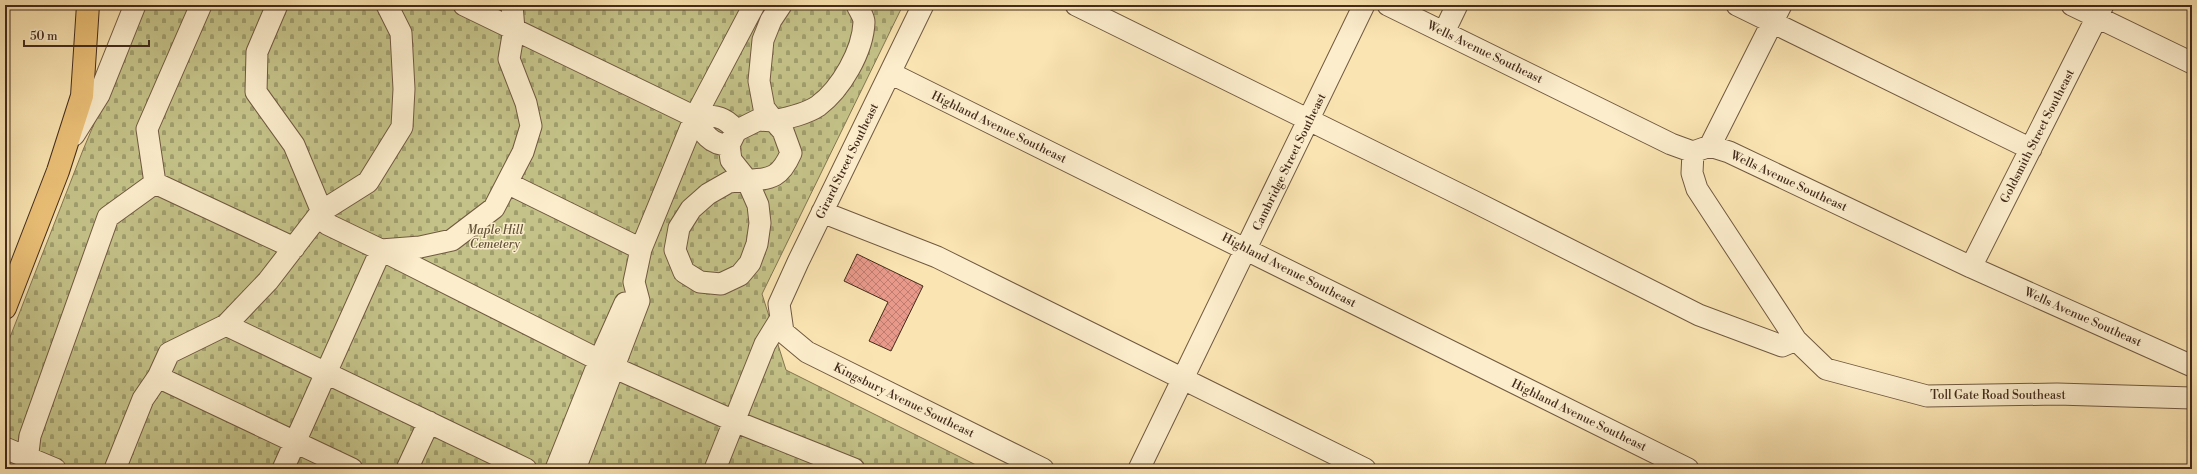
<svg xmlns="http://www.w3.org/2000/svg" width="2197" height="474" font-family="'Libre Bodoni',serif">
	<defs>
		<pattern id="cemetery-stones" width="16" height="16" patternUnits="userSpaceOnUse"><rect width="16" height="16" fill="#c4c288"/><path d="M2 7V4a2 2 0 0 1 4 0v3zM10 15v-3a2 2 0 0 1 4 0v3z" fill="#a19e6e"/></pattern>
		<pattern id="building-cross-hatch" width="8" height="8" patternUnits="userSpaceOnUse"><rect width="8" height="8" fill="#e8998a"/><path d="M0 0l8 8M0 8l8-8" fill="none" stroke="#be7d70"/></pattern>
	</defs>
	<rect width="100%" height="100%" fill="#fae4b1"/>
	<filter id="stains"><feTurbulence type="fractalNoise" baseFrequency=".005" numOctaves="4"/><feColorMatrix values="0 0 0 0 .2 0 0 0 0 .09 0 0 0 0 .02 0 0 0 .5 -.17"/></filter>
	<radialGradient id="worn" r=".72"><stop offset=".6" stop-color="#630" stop-opacity="0"/><stop offset="1" stop-color="#630" stop-opacity=".3"/></radialGradient>
	<!-- cemetery -->
	<path fill="url(#cemetery-stones)" stroke="#837652" d="M144 5H903L762 294 786 370 984 469H5V350L83 150Z"/>
	<!-- building -->
	<path fill="url(#building-cross-hatch)" stroke="#422b1c" d="M857 254 923 286 891 351 869 341 888 302 844 281Z"/>
	<g fill="none" stroke-linecap="round" stroke-linejoin="round">
		<!-- minor casing -->
		<g stroke="#705941" stroke-width="23">
			<path id="minor" d="M277 5 257 52 256 92 294 145 327 224 381 250 615 368 734 421 854 469
				M464 5 695 117C712 114 726 116 736 131L729 145C710 145 703 133 695 117
				M781 5 771 20 763 40 759 81 764 108 774 121C788 118 806 114 818 106 841 89 863 51 864 22 864 17 859 10 857 5
				M923 5 798 262 779 304 783 332 807 352 1043 469
				M1076 5 1473 201 1699 315 1782 346 1796 340
				M1388 5 1671 144 1693 152 1710 146 1729 152 1971 267 2192 366
				M1737 5 2031 149
				M2072 5 2192 63
				M1444 32 1457 5
				M890 73 1688 469
				M74 135 99 95 135 5
				M729 145 731 160 747 180C772 180 781 176 791 153L783 131 774 121 758 120 736 131
				M1710 146 1781 5
				M1693 152 1692 173 1697 189 1796 340 1826 369 1927 396 2057 394 2192 398
				M747 180 758 205 760 223 757 244 750 263 740 275 721 284 700 282 684 272 675 250 679 228 691 209 708 194 729 182Z
				M155 183 294 248
				M507 183 641 249
				M822 212 937 257 1365 469
				M1971 267 2103 5
				M226 325 526 469
				M158 377 352 469
				M5 448 55 469
				M26 469 30 436 108 217 155 183 147 129 201 5
				M115 469 143 399 158 377 169 353 226 325 268 281 322 211 368 182 402 127 404 89 401 33 387 5
				M283 469 381 250 420 247 452 240 494 208 523 152 531 126 526 103 509 59 514 29 512 5
				M407 469 429 422
				M556 469 600 359 625 303
				M575 469 639 301 634 282 641 249 695 117 754 5
				M715 469 765 344 781 318
				M1139 469 1364 5"/>
		</g>
		<!-- major casing -->
		<g stroke="#422b1c" stroke-width="24">
			<path id="major" d="M5 308 58 171 82 96 88 5"/>
		</g>
		<!-- minor -->
		<use href="#minor" stroke="#fcedcc" stroke-width="21"/>
		<!-- major -->
		<use href="#major" stroke="#edc278" stroke-width="22"/>
	</g>
	<g text-anchor="middle" stroke-width="3" stroke-linejoin="round" paint-order="stroke">
		<!-- street labels -->
		<g font-size="12" fill="#422b1c" stroke="#fcedcc">
			<text transform="translate(1485 52) rotate(26)" y="4">Wells Avenue Southeast</text>
			<text transform="translate(999 127) rotate(26)" y="4">Highland Avenue Southeast</text>
			<text transform="translate(2037 136) rotate(-63)" y="4">Goldsmith Street Southeast</text>
			<text transform="translate(847 161) rotate(-64)" y="4">Girard Street Southeast</text>
			<text transform="translate(1289 162) rotate(-64)" y="4">Cambridge Street Southeast</text>
			<text transform="translate(1789 181) rotate(25)" y="4">Wells Avenue Southeast</text>
			<text transform="translate(1289 270) rotate(27)" y="4">Highland Avenue Southeast</text>
			<text transform="translate(2083 317) rotate(24)" y="4">Wells Avenue Southeast</text>
			<text x="1998" y="399">Toll Gate Road Southeast</text>
			<text transform="translate(904 400) rotate(26)" y="4">Kingsbury Avenue Southeast</text>
			<text transform="translate(1579 415) rotate(26)" y="4">Highland Avenue Southeast</text>
		</g>
		<!-- park labels -->
		<g font-size="12" font-style="italic" fill="#625137" stroke="#fcedcc">
			<text x="495" y="234">Maple Hill<tspan x="495" dy="14">Cemetery</tspan></text>
		</g>
	</g>
	<!-- margin -->
	<rect width="2197" height="474" fill="none" stroke="#fae4b1" stroke-width="20"/>
	<rect x="6" y="6" width="2185" height="462" fill="none" stroke="#422b1c" stroke-width="2"/>
	<rect x="10" y="10" width="2177" height="454" fill="none" stroke="#422b1c"/>
	<!-- scale -->
	<path d="M24 40v6h125v-6" fill="none" stroke="#422b1c" stroke-width="2"/>
	<text x="30" y="40" font-size="12" fill="#422b1c" stroke="#fcedcc" stroke-width="3" paint-order="stroke">50 m</text>
	<rect width="100%" height="100%" filter="url(#stains)"/>
	<rect width="100%" height="100%" fill="url(#worn)"/>
</svg>
